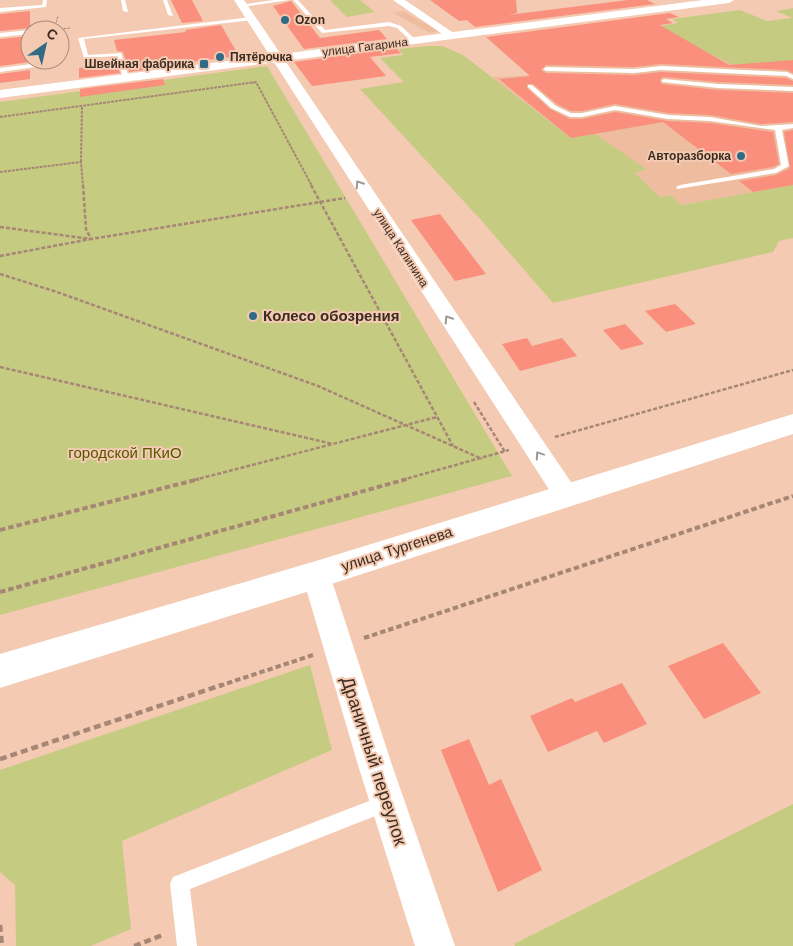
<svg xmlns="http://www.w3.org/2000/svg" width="793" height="946" font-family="Arial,sans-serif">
	<rect width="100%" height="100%" fill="#f4cab2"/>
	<!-- built -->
	<path fill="#eebda0" d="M403 11 439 31 430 33 393 13Z
		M703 50 747 68 793 60V185L682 205 670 195 660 197 635 173 645 169 571 138 492 77 533 75 531 63Z"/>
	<!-- green -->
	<path fill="#c6cb82" d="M330 0H360L375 12 347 17Z
		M793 8V60L747 68H740L653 27 678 23 672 19 740 10 767 21 792 18 776 11Z
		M428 46H442L463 55 571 138 595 134 646 169 635 173 660 197 670 195 682 205 793 185V238L779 241 773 252 553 303 481 220 360 89 404 82 380 58 403 55 399 49Z
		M267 66 512 476 0 615V102Z
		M310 665 332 750 122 841 131 929 91 946H16L15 885 0 872V770Z
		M793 804V946H515L514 944Z"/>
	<!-- building -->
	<path fill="#f98f7c" d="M171 0H192L203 21 182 23Z
		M430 0H516L517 13 508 15 628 0H647L655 4 475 27 467 20 459 21Z
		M291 1 320 38 379 30 387 39 304 49 273 6Z
		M30 11V28L0 31V14Z
		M670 13 679 17 666 19 673 23 660 25 729 65 793 60V73L787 70 661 64 634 67 546 65 541 70 546 73 634 75 661 72 786 78 793 81V85L718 82 664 77 661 78 660 82 662 84 718 90 793 93V122L761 124 710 115 668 113 615 104 582 111H571L557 104 533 84H527V88L550 109 570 119H582L615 112 668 121 710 123 773 132 779 164 773 167 731 174 663 122 571 138 499 79 530 76 486 37Z
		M221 25 239 56 159 66V68L129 72 123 52 117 51 114 40 186 32 185 30Z
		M30 36V62L0 66V39Z
		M396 48 401 53 370 57 386 76 312 86 294 62Z
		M117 64 120 73 79 78V68Z
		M30 70V79L0 83V74Z
		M163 79 165 85 80 97V89Z
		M793 130V185L753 192 739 181 776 175 790 168 784 132Z
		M440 214 486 274 455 281 411 220Z
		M675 304 696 324 666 332 645 311Z
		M625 324 644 344 621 350 603 330Z
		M527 338 532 346 562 338 577 356 520 371 502 344Z
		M723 643 761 693 704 719 668 666Z
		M622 683 647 724 604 743 597 731 548 752 530 716 572 698 575 702Z
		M469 739 489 785 501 779 542 870 498 892 441 750Z"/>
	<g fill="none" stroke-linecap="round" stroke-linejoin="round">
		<!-- path-far4 -->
		<path stroke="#a68775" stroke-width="1" stroke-dasharray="2.5 1" stroke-linecap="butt" d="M54 29 58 16
			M50 30 70 28
			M252 83H256"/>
		<!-- path-far3 -->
		<path stroke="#a68775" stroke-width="2" stroke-dasharray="3 1" stroke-linecap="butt" d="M0 117 256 82 312 186
			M81 162 82 106
			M0 172 81 162 83 186"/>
		<!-- path-far2 -->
		<path stroke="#a68775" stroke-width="2.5" stroke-dasharray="4 2" stroke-linecap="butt" d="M311 185 453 446
			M0 227 91 239 345 198
			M0 256 91 239 86 229 83 185
			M0 274 57 292 318 386 482 459
			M0 367 333 444
			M474 402 505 452
			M555 437 793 370
			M194 480 437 417
			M402 480 509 450"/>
		<!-- path-far1 -->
		<path stroke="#a68775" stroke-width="4" stroke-dasharray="5.5 3" stroke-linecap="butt" d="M0 530 199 479
			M0 592 407 479
			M364 638 793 496
			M219 686 313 655"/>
		<!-- path -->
		<path stroke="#a68775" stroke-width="4.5" stroke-dasharray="7 4" stroke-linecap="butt" d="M0 759 222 685
			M0 925 2 946
			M134 946 163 935"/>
		<!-- service -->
		<path fill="#fff" fill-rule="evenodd" d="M43 0H47L46 7 0 12V8L42 5Z
			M121 0H125L128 12 123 11Z
			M163 0H167L173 16 168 15Z
			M274 0H290L242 7 239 5Z
			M293 0H298L325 30 389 22 401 26 417 41 412 42 397 28 389 26 322 33Z
			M251 17 253 20 84 39 88 55 121 53 129 78 126 80 123 78 117 56 84 58 78 38Z
			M30 30V34L0 37V33Z
			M40 63 42 66 0 72V68Z
			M661 66 787 72 793 75V79L786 76 661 70 634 73 546 71 543 69 546 67 634 69Z
			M664 79 718 84 793 87V91L718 88 662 82V80Z
			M528 85H532L556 106 571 113H582L615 106 668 115 710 117 761 126 793 124V128L782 130 789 166 776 173 677 189 676 187 680 185 774 169 781 165 775 130 710 121 668 119 615 110 582 117H570L551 108 528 87Z
			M387 794 393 797 396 803 393 809 190 889 197 946H177L170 884 173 877Z"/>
		<!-- minor -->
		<path fill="#fff" fill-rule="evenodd" d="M234 0H244L575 488 579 495 575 502 566 505 557 502Z
			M393 0H405L458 36 452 39 448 38Z
			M316 562 326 566 330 575 392 765 455 946H415L358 765 302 575 306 566Z"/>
		<!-- tertiary -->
		<path fill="#fff" fill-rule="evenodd" d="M703 0H734L729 3 0 98V90Z"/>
		<!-- primary -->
		<path fill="#fff" fill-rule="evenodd" d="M793 414V434L316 589 0 688V654L316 561Z"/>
	</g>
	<!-- one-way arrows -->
	<defs><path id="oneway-chevron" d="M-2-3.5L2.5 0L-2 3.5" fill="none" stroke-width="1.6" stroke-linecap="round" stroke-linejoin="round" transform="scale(1.25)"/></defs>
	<g stroke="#9e9690">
		<use href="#oneway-chevron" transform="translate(359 184) rotate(-123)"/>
		<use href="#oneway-chevron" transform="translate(448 319) rotate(-123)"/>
		<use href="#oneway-chevron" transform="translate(539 455) rotate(-124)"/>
	</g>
	<!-- markers -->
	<g fill="#326984" stroke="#f4cab2" stroke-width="2">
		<circle cx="285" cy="20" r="5"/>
		<circle cx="220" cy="57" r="5"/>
		<rect x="199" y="59" width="10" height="10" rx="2.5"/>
		<circle cx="741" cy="156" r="5"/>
		<circle cx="253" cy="316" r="5"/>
	</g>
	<g text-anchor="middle" stroke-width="4" stroke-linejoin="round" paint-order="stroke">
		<!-- far-poi labels -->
		<g font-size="12" font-weight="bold" fill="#3c2c22" stroke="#f4cab2" text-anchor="start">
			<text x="295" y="24">Ozon</text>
			<text x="230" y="61">Пятёрочка</text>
			<text x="194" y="68" text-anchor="end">Швейная фабрика</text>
			<text x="731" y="160" text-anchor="end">Авторазборка</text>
		</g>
		<!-- far-street labels -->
		<g font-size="12" fill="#3c2c22" stroke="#f4cab2">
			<text transform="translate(365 47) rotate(-7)" y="4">улица Гагарина</text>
			<text transform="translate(401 248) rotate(57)" y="4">улица Калинина</text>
		</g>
		<!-- poi labels -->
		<g font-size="15" font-weight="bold" fill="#3c2c22" stroke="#f4cab2" text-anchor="start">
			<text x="263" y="321">Колесо обозрения</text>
		</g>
		<!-- park labels -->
		<g font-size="15" fill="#555700" stroke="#f4cab2">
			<text x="125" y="458">городской ПКиО</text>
		</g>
		<!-- street labels -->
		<g font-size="15" fill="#3c2c22" stroke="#f4cab2">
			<text transform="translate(397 549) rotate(-18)" y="5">улица Тургенева</text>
		</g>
		<!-- near-street labels -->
		<g font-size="18" fill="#3c2c22" stroke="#f4cab2">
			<text transform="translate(374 761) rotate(72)" y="6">Драничный переулок</text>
		</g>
	</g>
	<!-- north arrow -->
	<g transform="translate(45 45) rotate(34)"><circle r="24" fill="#f4cab2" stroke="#aa8b78"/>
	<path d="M0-4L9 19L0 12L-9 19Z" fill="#326984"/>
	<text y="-8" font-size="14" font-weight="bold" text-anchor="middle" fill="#3c2c22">С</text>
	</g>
</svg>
